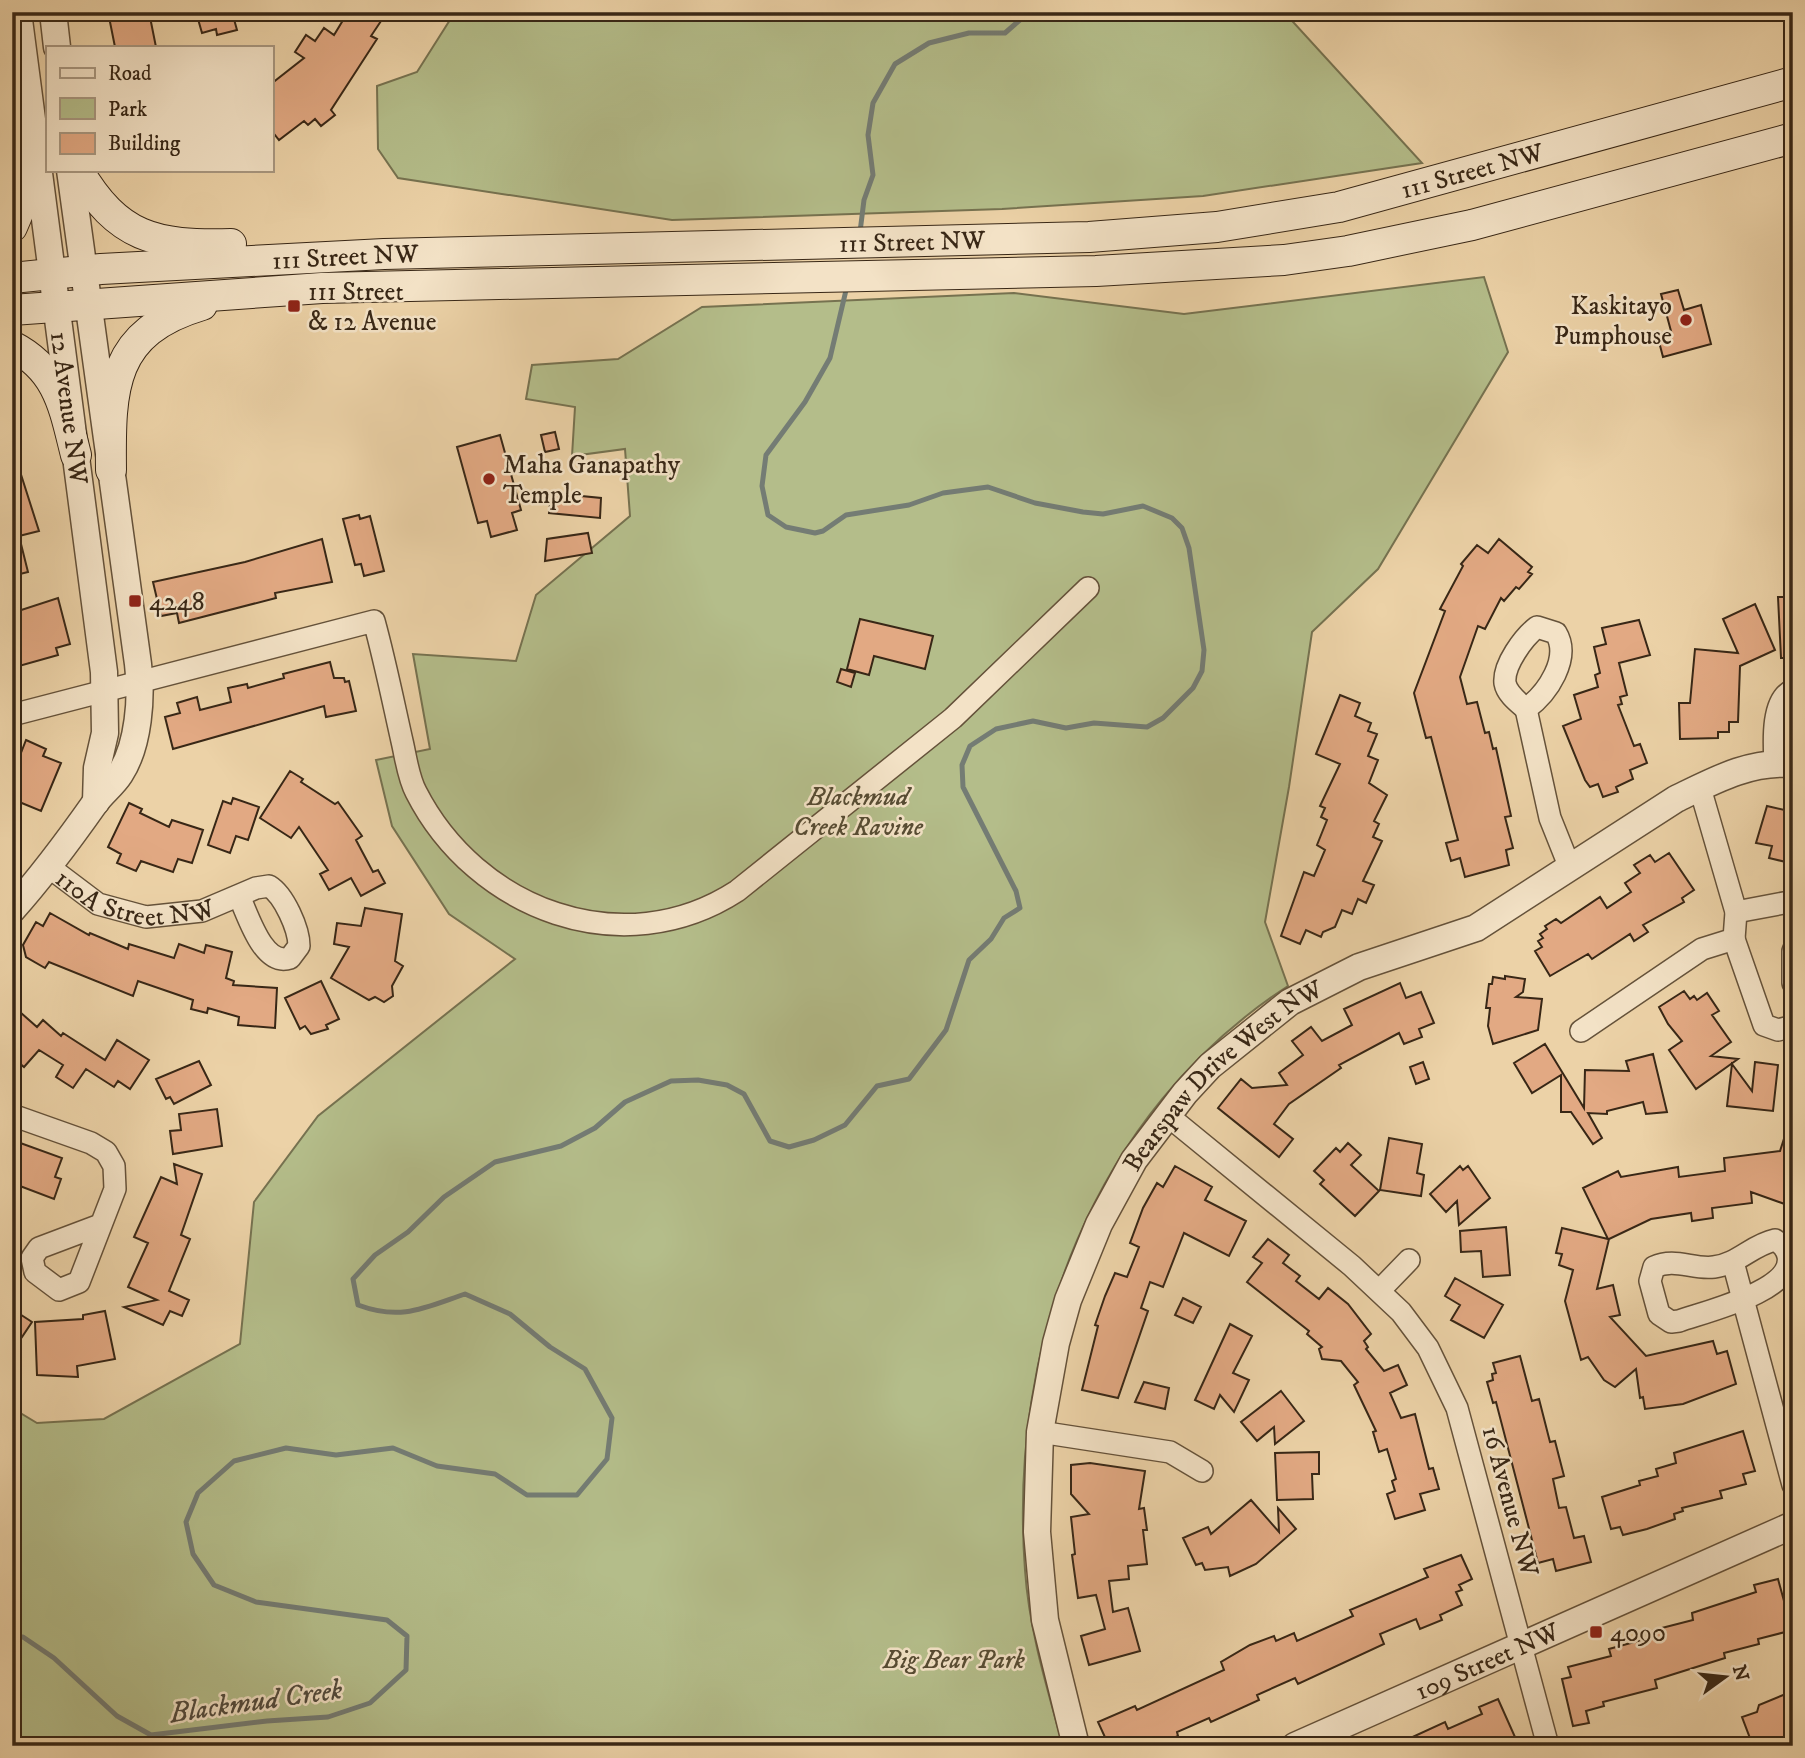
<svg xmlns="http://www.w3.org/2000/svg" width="1805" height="1758" font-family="'IM FELL DW Pica',serif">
	<rect width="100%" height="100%" fill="#ecd2a7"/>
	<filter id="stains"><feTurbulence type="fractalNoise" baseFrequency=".00286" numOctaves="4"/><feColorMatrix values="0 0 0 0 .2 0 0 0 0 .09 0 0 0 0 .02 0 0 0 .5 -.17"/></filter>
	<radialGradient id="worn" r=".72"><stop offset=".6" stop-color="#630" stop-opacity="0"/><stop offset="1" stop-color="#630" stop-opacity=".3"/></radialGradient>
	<!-- green -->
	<path fill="#b4bd8a" stroke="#767250" stroke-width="2" d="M455 12H1284L1422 163 1203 196 1002 209 672 220 398 178 378 149 377 86 417 72Z
		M12 49 21 110 17 200 12 209Z
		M1484 277 1508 352 1378 569 1312 632 1289 787 1265 922 1288 986C1093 1113 1008 1343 1025 1570 1029 1630 1047 1688 1063 1746H12V1408L37 1423 104 1419 240 1344 254 1202 318 1116 515 959 449 914 392 826 376 760 430 749 413 654 516 661 536 595 630 516 625 449 572 456 575 407 526 399 532 365 618 359 702 307 1014 293 1184 314Z"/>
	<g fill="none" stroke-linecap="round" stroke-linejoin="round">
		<!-- stream -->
		<path stroke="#747c74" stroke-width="5" d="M860 232 864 200 873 175 868 135 873 103 895 64 929 43 969 33H1005L1029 12
			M12 1637H23L54 1658 117 1716 151 1735 267 1721 328 1717 370 1703 406 1670 407 1636 387 1620 256 1602 214 1585 193 1554 186 1522 198 1493 234 1461 286 1448 336 1455 393 1448 437 1466 495 1474 527 1495H577L607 1459 612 1418 585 1369 550 1347 510 1314 465 1294C424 1308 401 1321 358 1305L353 1279 375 1255 408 1232 444 1197 495 1162 561 1146 595 1128 625 1102 671 1081 698 1080 727 1085 744 1094 770 1141 789 1147 814 1140 845 1125 877 1086 909 1079 946 1030 969 960 991 939 1004 918 1020 908 1016 891 963 787 962 765 970 746 996 729 1033 721 1066 728 1094 723 1147 727 1163 718 1193 688 1202 671 1204 650 1189 548 1182 528 1172 518 1143 506 1103 514 1083 512 1035 503 988 487 943 493 909 505 846 515 823 531 815 533 786 527 768 515 762 486 766 455 805 402 830 358 847 286"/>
	</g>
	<!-- building -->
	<path fill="#e2a983" stroke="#382716" stroke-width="2" d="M108 12H149L156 47H115Z
		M196 12H232L237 30 217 35 216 29 202 33Z
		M348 12H387L371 36 377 39 331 110 335 115 321 126 315 119 308 125 304 121 279 140 271 130V84L304 58 295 52 306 35 315 41 324 28 334 35Z
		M1678 290 1684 310 1701 305 1711 344 1663 357 1657 334 1671 331 1661 294Z
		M555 432 559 449 545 452 541 435Z
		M500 435 521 510 512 513 517 530 491 537 487 521 478 523 457 447Z
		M17 462 39 531 19 536 28 572 12 576V463Z
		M551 493 601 498 600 518 549 513Z
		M359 515 360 519 370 516 384 571 364 576 361 564 355 565 343 519Z
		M588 533 592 553 545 561 547 539Z
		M322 539 332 582 275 593 276 598 179 623 177 613 161 616 153 582 245 562Z
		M1499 539 1532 567 1528 572 1532 574 1519 589 1516 587 1504 601 1501 598 1485 629 1478 626 1460 677 1467 704 1477 702 1485 733 1489 732 1493 749 1496 748 1511 816 1505 817 1513 848 1506 850 1509 865 1465 877 1460 858 1451 861 1446 843 1458 840 1431 737 1426 738 1414 693 1445 611 1440 609 1463 566 1461 564 1477 545 1488 553Z
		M1778 597H1793V658H1781Z
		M58 598 70 644 56 648 58 655 12 668V613Z
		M1755 604 1775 650 1740 666 1738 722H1729V732H1718V738L1680 739 1679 703H1690L1695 649 1738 653 1723 619Z
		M860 619 933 636 925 669 874 656 869 675 847 669Z
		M1639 620 1650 655 1619 663 1627 695 1620 697 1622 704 1618 705 1634 746 1640 744 1647 763 1630 770 1633 779 1616 787 1618 792 1603 797 1598 784 1590 787 1585 780 1563 726 1581 719 1574 695 1598 687 1595 675 1600 673 1594 647 1606 644 1602 628Z
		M330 662 334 678H344L345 682 349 681 356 711 326 717 324 706 173 749 165 717 180 713 177 703 197 697 200 710 231 702 228 688 247 684 248 688 284 678 283 674Z
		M841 669 855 673 851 687 837 682Z
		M1340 695 1360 703 1355 716 1371 723 1368 731 1377 734 1368 756 1378 760 1369 783 1387 795 1374 821 1379 824 1373 837 1382 841 1363 881 1374 885 1366 903 1358 899 1352 914 1342 910 1335 927 1323 932 1321 937 1306 930 1300 944 1281 936 1304 872 1314 876 1325 850 1317 845 1327 820 1321 817 1325 808 1320 806 1340 764 1316 754Z
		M26 740 46 749 43 756 61 763 41 811 12 799V755L19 758Z
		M290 771 303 779 301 782 335 804 338 802 362 836 356 840 373 872 378 870 385 883 361 896 351 878 329 890 320 874 328 870 299 827 291 838 260 818Z
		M233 798 259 807 248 840 236 836 230 853 208 845 223 801 231 804Z
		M129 803 142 809 140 813 169 827 172 820 203 830 192 863 178 859 173 872 141 861 136 871 117 863 121 854 108 847Z
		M1767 806 1789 811V815L1793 816 1790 863 1769 858 1772 846 1756 843Z
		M1669 853 1694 890 1682 898 1684 902 1643 925 1648 932 1634 941 1630 934 1592 959 1588 954 1550 976 1535 951 1542 947 1538 941 1543 938 1540 934 1547 929 1545 926 1556 919 1561 923 1600 897 1607 908 1631 892 1625 883 1640 873 1634 865 1650 855 1655 862Z
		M365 908 402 914 395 961 403 966 392 986 393 996 384 1002 375 997 369 1000 331 978 349 947 334 944 337 923 361 926Z
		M50 913 89 935 90 933 128 949 129 944 174 958 179 944 204 953 206 945 232 952 226 978 234 981 233 985 277 988 275 1028 238 1025 239 1017 208 1008 207 1013 191 1009 193 1000 138 981 133 996 49 962 45 968 26 957 23 945 36 922 43 926Z
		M1505 976 1525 979 1523 992 1516 997 1542 999 1538 1030 1493 1044 1488 1026 1490 1008H1486L1489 984H1492L1493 977 1505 979Z
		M321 981 339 1019 326 1025 328 1029 311 1034 305 1026 300 1029 285 998Z
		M1400 983 1406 998 1421 992 1434 1023 1419 1029 1422 1037 1404 1044 1399 1033 1339 1065 1341 1068 1289 1104 1274 1124 1293 1139 1279 1157 1218 1108 1241 1079 1252 1088 1287 1085 1279 1073 1303 1055 1292 1041 1311 1027 1322 1041 1352 1025 1344 1009Z
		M1684 991 1690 999 1694 996 1697 1000 1707 993 1719 1011 1712 1015 1731 1042 1711 1056 1738 1059 1696 1089 1669 1050 1682 1041 1668 1024 1659 1007Z
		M12 1005 37 1027 43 1020 61 1036 63 1033 105 1060 117 1040 149 1060 130 1089 118 1081 114 1087 86 1069 73 1088 56 1077 63 1065 39 1050 24 1067 12 1057Z
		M1545 1044 1584 1108 1585 1070 1629 1071 1626 1061 1653 1054 1667 1112 1646 1114 1643 1102 1607 1111V1114L1588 1113 1602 1138 1593 1144 1571 1112H1561V1075L1532 1093 1514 1063Z
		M199 1061 211 1085 174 1104 170 1097 166 1099 156 1079Z
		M1423 1062 1429 1079 1416 1084 1410 1067Z
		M1755 1062 1778 1065 1773 1111 1727 1106 1732 1064 1752 1091Z
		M217 1109 222 1146 173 1154 170 1131 181 1130 179 1114Z
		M1790 1120 1793 1207 1751 1192 1752 1203 1712 1208 1713 1218 1692 1221 1691 1213 1651 1219 1609 1239 1597 1289 1613 1285 1620 1315 1610 1317 1646 1356 1713 1341 1717 1354 1727 1351 1736 1384 1683 1404 1645 1409 1643 1397 1640 1398 1636 1369 1615 1387 1604 1380 1588 1357 1581 1360 1565 1301 1573 1270 1559 1265 1562 1254 1556 1253 1562 1228 1608 1239 1583 1188 1618 1171 1621 1177 1678 1167 1679 1177 1725 1171 1724 1158 1780 1151Z
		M1389 1138 1422 1144 1417 1173 1424 1175 1421 1196 1380 1190Z
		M12 1140 62 1158 55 1177 61 1179 54 1199 12 1183Z
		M1348 1143 1361 1155 1351 1165 1379 1191 1355 1216 1320 1184 1324 1180 1314 1171 1336 1148 1340 1152Z
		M174 1164 202 1174 181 1235 190 1239 169 1291 189 1300 182 1316 170 1311 163 1325 124 1307 157 1300 128 1287 148 1243 134 1237 161 1177 177 1184Z
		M1175 1166 1212 1187 1205 1200 1246 1221 1229 1256 1184 1233 1163 1287 1150 1282 1141 1308 1148 1311 1118 1398 1082 1390 1098 1326 1095 1325 1105 1296 1115 1273 1127 1277 1139 1247 1130 1243 1143 1208 1157 1183 1163 1187Z
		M1460 1166 1463 1170 1468 1166 1490 1198 1459 1225 1457 1201 1446 1212 1430 1194Z
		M1506 1227 1510 1275 1483 1277 1481 1251 1461 1252 1460 1231Z
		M1268 1239 1289 1255 1283 1263 1300 1276 1296 1281 1319 1299 1328 1288 1348 1304 1371 1334 1364 1341 1368 1347 1366 1349 1384 1371 1398 1365 1407 1385 1390 1393 1401 1418 1415 1414 1429 1469 1433 1468 1439 1489 1420 1494 1425 1510 1395 1519 1387 1494 1395 1491 1392 1481 1396 1479 1387 1449 1379 1452 1373 1432 1376 1431 1354 1385 1358 1382 1341 1361 1322 1359 1319 1349 1322 1347 1307 1334 1309 1331 1247 1282 1262 1263 1253 1257Z
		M1455 1278 1503 1305 1484 1338 1451 1320 1460 1305 1445 1296Z
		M1183 1298 1201 1307 1193 1323 1175 1315Z
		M12 1309 32 1322 12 1352Z
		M105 1311 115 1359 77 1366 78 1377 37 1375 35 1322 83 1319V1315Z
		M1230 1324 1252 1336 1233 1373 1249 1380 1234 1412 1220 1395 1214 1409 1195 1400Z
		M1520 1356 1532 1401 1539 1399 1550 1442 1555 1441 1564 1476 1553 1479 1559 1508 1566 1507 1574 1538 1584 1536 1591 1562 1556 1571 1553 1559 1538 1563 1496 1402 1493 1403 1487 1382 1493 1380 1492 1374 1496 1373 1493 1363Z
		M1144 1382 1169 1388 1165 1409 1135 1402Z
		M1281 1391 1304 1421 1275 1444 1274 1427 1257 1441 1241 1422Z
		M1743 1431 1755 1471 1743 1474 1746 1484 1720 1491 1722 1498 1682 1508 1683 1511 1674 1514 1675 1519 1647 1529 1623 1535 1620 1527 1611 1529 1602 1497 1640 1485 1639 1481 1658 1476 1656 1469 1676 1463 1674 1453Z
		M1319 1452V1474H1312L1313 1499 1277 1500 1275 1453Z
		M1090 1463 1145 1471 1139 1509 1144 1508 1147 1530H1143L1147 1564 1128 1566 1129 1579 1109 1581 1113 1612 1128 1608 1140 1651 1089 1665 1081 1636 1105 1629 1096 1595 1078 1598 1072 1555 1075 1554 1071 1517 1089 1514 1071 1494V1465Z
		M1251 1500 1279 1532 1278 1508 1296 1529 1256 1564 1230 1576 1228 1567 1205 1570 1202 1563 1196 1565 1183 1538 1208 1527 1211 1534Z
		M1461 1555 1472 1579 1459 1585 1462 1590 1456 1592 1462 1605 1440 1615 1442 1620 1420 1629 1416 1619 1380 1634 1384 1644 1298 1684 1295 1678 1257 1695 1259 1700 1211 1722 1209 1718 1177 1732 1178 1736 1156 1746H1109L1098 1722 1135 1706 1137 1710 1224 1670 1221 1662 1250 1645 1274 1636 1276 1641 1294 1633 1297 1641 1353 1616 1350 1610 1428 1577 1424 1569Z
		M1778 1579 1784 1601 1790 1599 1793 1630 1758 1639 1759 1644 1724 1653 1725 1658 1655 1680 1657 1688 1603 1702 1604 1706 1586 1711 1589 1723 1573 1726 1562 1679 1571 1677 1568 1667 1611 1656 1609 1649 1656 1636 1654 1630 1693 1620 1692 1613 1756 1592 1754 1585Z
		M1793 1691V1746H1771L1769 1742 1753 1746 1742 1717 1757 1712 1759 1705Z
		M1498 1699 1519 1746H1393L1445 1722 1448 1729 1482 1714 1479 1707Z"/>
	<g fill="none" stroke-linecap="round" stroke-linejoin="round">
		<!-- minor casing -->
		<g stroke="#65523a" stroke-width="24">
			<g id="minor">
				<path d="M1537 627 1556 633C1571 658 1548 693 1526 709 1518 702 1507 694 1505 683 1503 665 1524 637 1537 627Z"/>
				<path d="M1526 709 1550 818 1570 868"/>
				<path d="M12 715 374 621C385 661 393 701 402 741 406 758 408 777 416 792 476 910 623 965 737 891L953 718 1088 588"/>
				<path d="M1775 763C1774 743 1771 699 1793 690"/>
				<path id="s1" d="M49 867 98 904 146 917 202 911 256 888 269 886C284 895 299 929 299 946L290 958C263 967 248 915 239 896"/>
				<path d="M1736 912 1789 902 1793 904"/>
				<path d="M1734 939 1764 1025 1778 1030 1793 1026"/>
				<path d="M1793 951V983"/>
				<path d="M1581 1031 1702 949 1734 939 1736 912 1700 788"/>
				<path d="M12 1115 91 1143 106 1152 114 1166 115 1189 79 1282 59 1290 35 1272 32 1258 39 1248 100 1225"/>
				<path d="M1167 1115 1352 1266 1401 1312 1428 1348 1457 1408 1548 1746"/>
				<path d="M1775 1240C1782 1244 1786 1248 1788 1256 1795 1291 1704 1312 1679 1321L1671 1322 1659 1314 1650 1281 1654 1267C1675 1257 1693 1270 1714 1267 1738 1264 1752 1245 1775 1240Z"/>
				<path d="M1733 1262 1793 1485"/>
				<path d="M1380 1290 1409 1260"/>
				<path d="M1040 1432 1170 1452 1202 1471"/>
			</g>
		</g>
		<!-- tertiary casing -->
		<g stroke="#65523a" stroke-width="29">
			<g id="tertiary">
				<path id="s2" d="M18 12 104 672 105 733 97 768 96 802"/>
				<path d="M53 12 57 47"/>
				<path d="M12 910C43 875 69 840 95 803 102 793 113 785 120 774 139 745 142 697 138 664L70 170"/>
				<path id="s3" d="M1076 1746 1045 1620 1037 1532 1040 1432 1056 1343 1068 1300 1099 1224 1134 1160 1185 1093 1210 1066 1290 1002 1359 967 1476 928 1676 799C1715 780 1749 761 1793 764"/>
				<path id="s4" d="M1295 1746 1793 1525"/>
			</g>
		</g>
		<!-- secondary casing -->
		<g stroke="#382716" stroke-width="32">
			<g id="secondary">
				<path d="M78 170C118 238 155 246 231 244"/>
				<path d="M12 227 27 192 34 136"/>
				<path id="s5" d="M12 278 101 269 384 254 1089 237 1217 227 1339 207 1793 82"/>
				<path d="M12 310 322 288 1096 271 1284 260 1348 251 1472 225 1793 138"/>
				<path d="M12 346C59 370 64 408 76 455"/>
				<path d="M111 470C110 387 111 332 202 305"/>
			</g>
		</g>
		<!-- minor -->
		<use href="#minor" stroke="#f3e2c6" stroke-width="21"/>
		<!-- tertiary -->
		<use href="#tertiary" stroke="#f3e2c6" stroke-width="26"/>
		<!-- secondary -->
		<use href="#secondary" stroke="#f3e2c6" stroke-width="30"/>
	</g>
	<!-- markers -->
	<g fill="#8f2418" stroke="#f3e2c6" stroke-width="2.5">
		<rect x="287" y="299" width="14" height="14" rx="3.5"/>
		<circle cx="1686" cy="320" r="7"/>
		<circle cx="489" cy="479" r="7"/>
		<rect x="128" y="594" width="14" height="14" rx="3.5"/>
		<rect x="1589" y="1625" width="14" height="14" rx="3.5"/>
	</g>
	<g text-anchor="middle" stroke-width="5" stroke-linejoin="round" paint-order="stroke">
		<!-- street labels -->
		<g font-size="26" fill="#382716" stroke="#f3e2c6">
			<text dy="9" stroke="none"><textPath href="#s5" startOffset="1468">111 Street NW</textPath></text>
			<text dy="9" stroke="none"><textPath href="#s5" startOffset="901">111 Street NW</textPath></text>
			<text dy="9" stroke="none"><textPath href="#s5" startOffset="334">111 Street NW</textPath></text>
			<text dy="9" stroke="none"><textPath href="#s2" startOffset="399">12 Avenue NW</textPath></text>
			<text dy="9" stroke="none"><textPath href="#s1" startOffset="96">110A Street NW</textPath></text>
			<text dy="9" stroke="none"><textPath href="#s3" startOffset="732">Bearspaw Drive West NW</textPath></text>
			<text transform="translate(1511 1501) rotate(75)" y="9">16 Avenue NW</text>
			<text dy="9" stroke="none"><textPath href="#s4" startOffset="210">109 Street NW</textPath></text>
		</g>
		<!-- poi labels -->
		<g font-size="26" fill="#382716" stroke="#f3e2c6" text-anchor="start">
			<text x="308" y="300">111 Street<tspan x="308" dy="30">&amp; 12 Avenue</tspan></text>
			<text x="1672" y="314" text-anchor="end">Kaskitayo<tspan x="1672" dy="30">Pumphouse</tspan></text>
			<text x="503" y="473">Maha Ganapathy<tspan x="503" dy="30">Temple</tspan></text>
			<text x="149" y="610">4248</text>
			<text x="1610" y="1641">4090</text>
		</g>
		<!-- park labels -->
		<g font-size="26" font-style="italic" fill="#574c33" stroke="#f3e2c6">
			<text x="858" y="805">Blackmud<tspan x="858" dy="30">Creek Ravine</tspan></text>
			<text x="954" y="1668">Big Bear Park</text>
		</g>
		<!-- water labels -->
		<g font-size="28" font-style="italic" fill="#514a3d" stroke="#f3e2c6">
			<text transform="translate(256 1700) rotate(-8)" y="10">Blackmud Creek</text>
		</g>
	</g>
	<!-- margin -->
	<rect width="1805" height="1758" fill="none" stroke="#ecd2a7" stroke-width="42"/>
	<rect x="14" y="14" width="1777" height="1730" fill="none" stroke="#382716" stroke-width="3.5"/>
	<rect x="21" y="21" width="1763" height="1716" fill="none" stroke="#382716" stroke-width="2"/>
	<!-- legend -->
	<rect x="46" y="46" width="228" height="126" fill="#f3e2c6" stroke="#a89780" stroke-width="2"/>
	<rect x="60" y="68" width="35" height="10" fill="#f3e2c6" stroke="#a89780" stroke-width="2"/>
	<text x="108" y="80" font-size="21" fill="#382716">Road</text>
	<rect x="60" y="98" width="35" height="21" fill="#b4bd8a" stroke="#a89780" stroke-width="2"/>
	<text x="108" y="116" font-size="21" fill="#382716">Park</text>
	<rect x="60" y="133" width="35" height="21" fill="#e2a983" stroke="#a89780" stroke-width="2"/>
	<text x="108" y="150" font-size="21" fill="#382716">Building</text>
	<!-- north arrow -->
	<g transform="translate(1725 1677) rotate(75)" stroke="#f3e2c6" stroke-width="5" paint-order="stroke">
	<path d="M0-5L12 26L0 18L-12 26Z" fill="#382716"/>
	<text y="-10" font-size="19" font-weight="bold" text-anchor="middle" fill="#382716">N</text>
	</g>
	<rect width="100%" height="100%" filter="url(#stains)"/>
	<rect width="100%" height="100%" fill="url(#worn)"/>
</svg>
